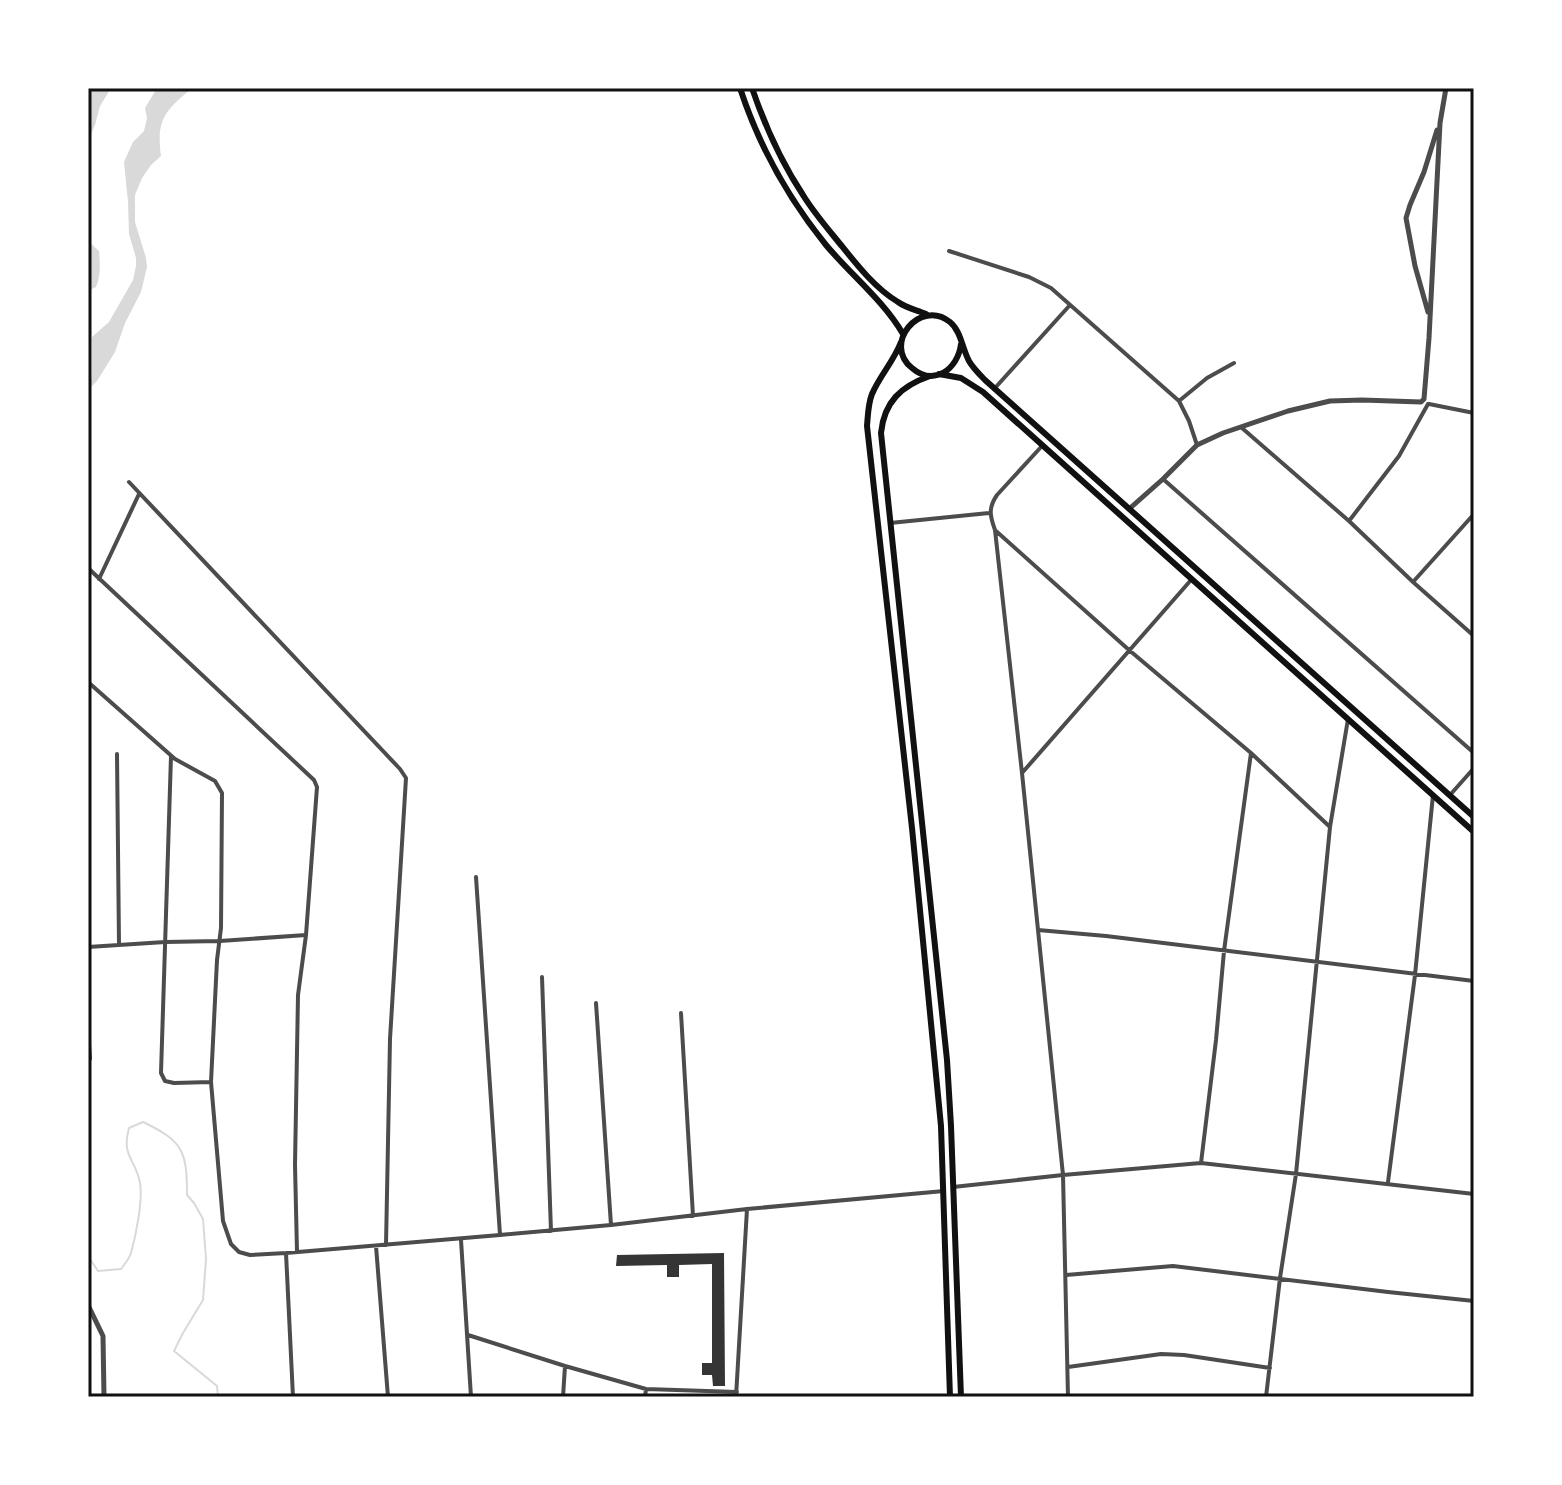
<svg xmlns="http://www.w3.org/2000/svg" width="1562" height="1485" font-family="Manrope,sans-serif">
	<rect width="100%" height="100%" fill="#fff"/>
	<!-- water -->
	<path fill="#d9d9d9" d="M88 88H111L100 106 95 125 88 141Z
		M157 88H192C165 111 156 119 161 156L151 165 142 178 135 195V222L146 258 147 267 141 292 125 323 115 352 97 381 88 390V384L92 379V337L109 322 133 280 136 266V258L129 234 128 202 124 162 133 142 144 131 147 118 145 108Z
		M88 241 99 251C100 264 101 275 96 287L88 291Z"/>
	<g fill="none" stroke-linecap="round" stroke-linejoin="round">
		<!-- stream -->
		<path stroke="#d9d9d9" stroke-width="2" d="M88 1256 98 1271 121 1269C125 1264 129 1259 131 1253 136 1235 143 1200 140 1183 136 1159 121 1157 129 1128L143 1122C183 1141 187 1151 187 1195L194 1203 203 1219 206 1259 203 1300 183 1333 174 1351 217 1386 218 1397"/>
	</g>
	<!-- building -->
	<path fill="#353535" d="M724 1253 725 1386H713L712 1375H702V1363H712V1264L679 1265V1277H667V1265L616 1266 617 1255Z"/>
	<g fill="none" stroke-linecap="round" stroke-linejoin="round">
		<!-- minor -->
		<path stroke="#4c4c4c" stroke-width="4" d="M949 251 1029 277 1051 288 1179 401 1189 421 1197 445
			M995 388 1070 305
			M1179 401 1207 378 1234 363
			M1429 404 1474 413
			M1242 428 1349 521 1413 582 1474 636
			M1042 446 997 495C988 508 990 516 995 530L1022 773 1063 1175 1068 1397
			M1163 479 1474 753
			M129 482 400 769 406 778 390 1039 386 1245
			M1349 521 1399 456 1428 404
			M890 523 989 513
			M996 531 1129 650 1251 753 1330 827
			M88 568 314 780 317 787 306 935 298 995 295 1165 297 1252
			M99 579 139 494
			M1413 582 1474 514
			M88 682 175 759 215 781 222 793 221 928 217 960 211 1082 223 1221 231 1244 239 1252 250 1255 286 1253 500 1235 611 1225 747 1209 944 1191
			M117 754 119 944
			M171 756 161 1073 165 1081 174 1083 211 1082
			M1022 773 1191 580
			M1450 795 1474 768
			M476 877 500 1235
			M1038 930 1106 936 1474 981
			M88 947 165 942 220 941 306 935
			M542 977 551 1231
			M596 1003 611 1225
			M681 1013 693 1216
			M88 1029 90 1059
			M1201 1163 1216 1040 1224 951 1251 753
			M1388 1182 1415 975 1433 795
			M953 1187 1063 1175 1201 1163 1474 1194
			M461 1240 471 1397
			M376 1246 388 1397
			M286 1253 293 1397
			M1066 1275 1173 1266 1388 1292 1474 1301
			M468 1335 565 1366 646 1389 737 1392
			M1068 1367 1161 1354 1184 1355 1270 1368
			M563 1397 565 1366
			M645 1397 646 1389
			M736 1397 747 1209
			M1266 1397 1280 1278 1296 1174 1330 827 1348 719"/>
		<!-- tertiary -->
		<path stroke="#4c4c4c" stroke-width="5" d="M1428 312 1415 266 1406 218 1410 205 1424 172 1437 130
			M1129 509 1163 479 1197 445 1223 433 1288 411 1330 401 1362 400 1421 402 1424 399 1429 338 1440 123 1446 88
			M88 1305 103 1336 104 1397"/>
		<!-- primary -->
		<path stroke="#111" stroke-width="6" d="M740 88C759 146 788 198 826 245 851 275 883 300 903 334
			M752 88C765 126 781 162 803 195 814 213 828 229 841 245 857 265 875 288 898 302 906 308 917 310 926 314
			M901 342C894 361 880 375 872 394 868 404 868 415 867 426L912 828 941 1126 950 1397
			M961 344C958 369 934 387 912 368 882 344 920 298 950 322 961 331 962 348 969 361 973 368 979 374 985 380L1474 817
			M939 374 961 378 983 392 1474 832
			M930 376C901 386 884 402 881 433L947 1060 951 1126 961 1397"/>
	</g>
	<!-- border -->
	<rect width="1562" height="1485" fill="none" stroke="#ffffff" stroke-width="180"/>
	<rect x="90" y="90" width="1382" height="1305" fill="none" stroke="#111" stroke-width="3"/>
</svg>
